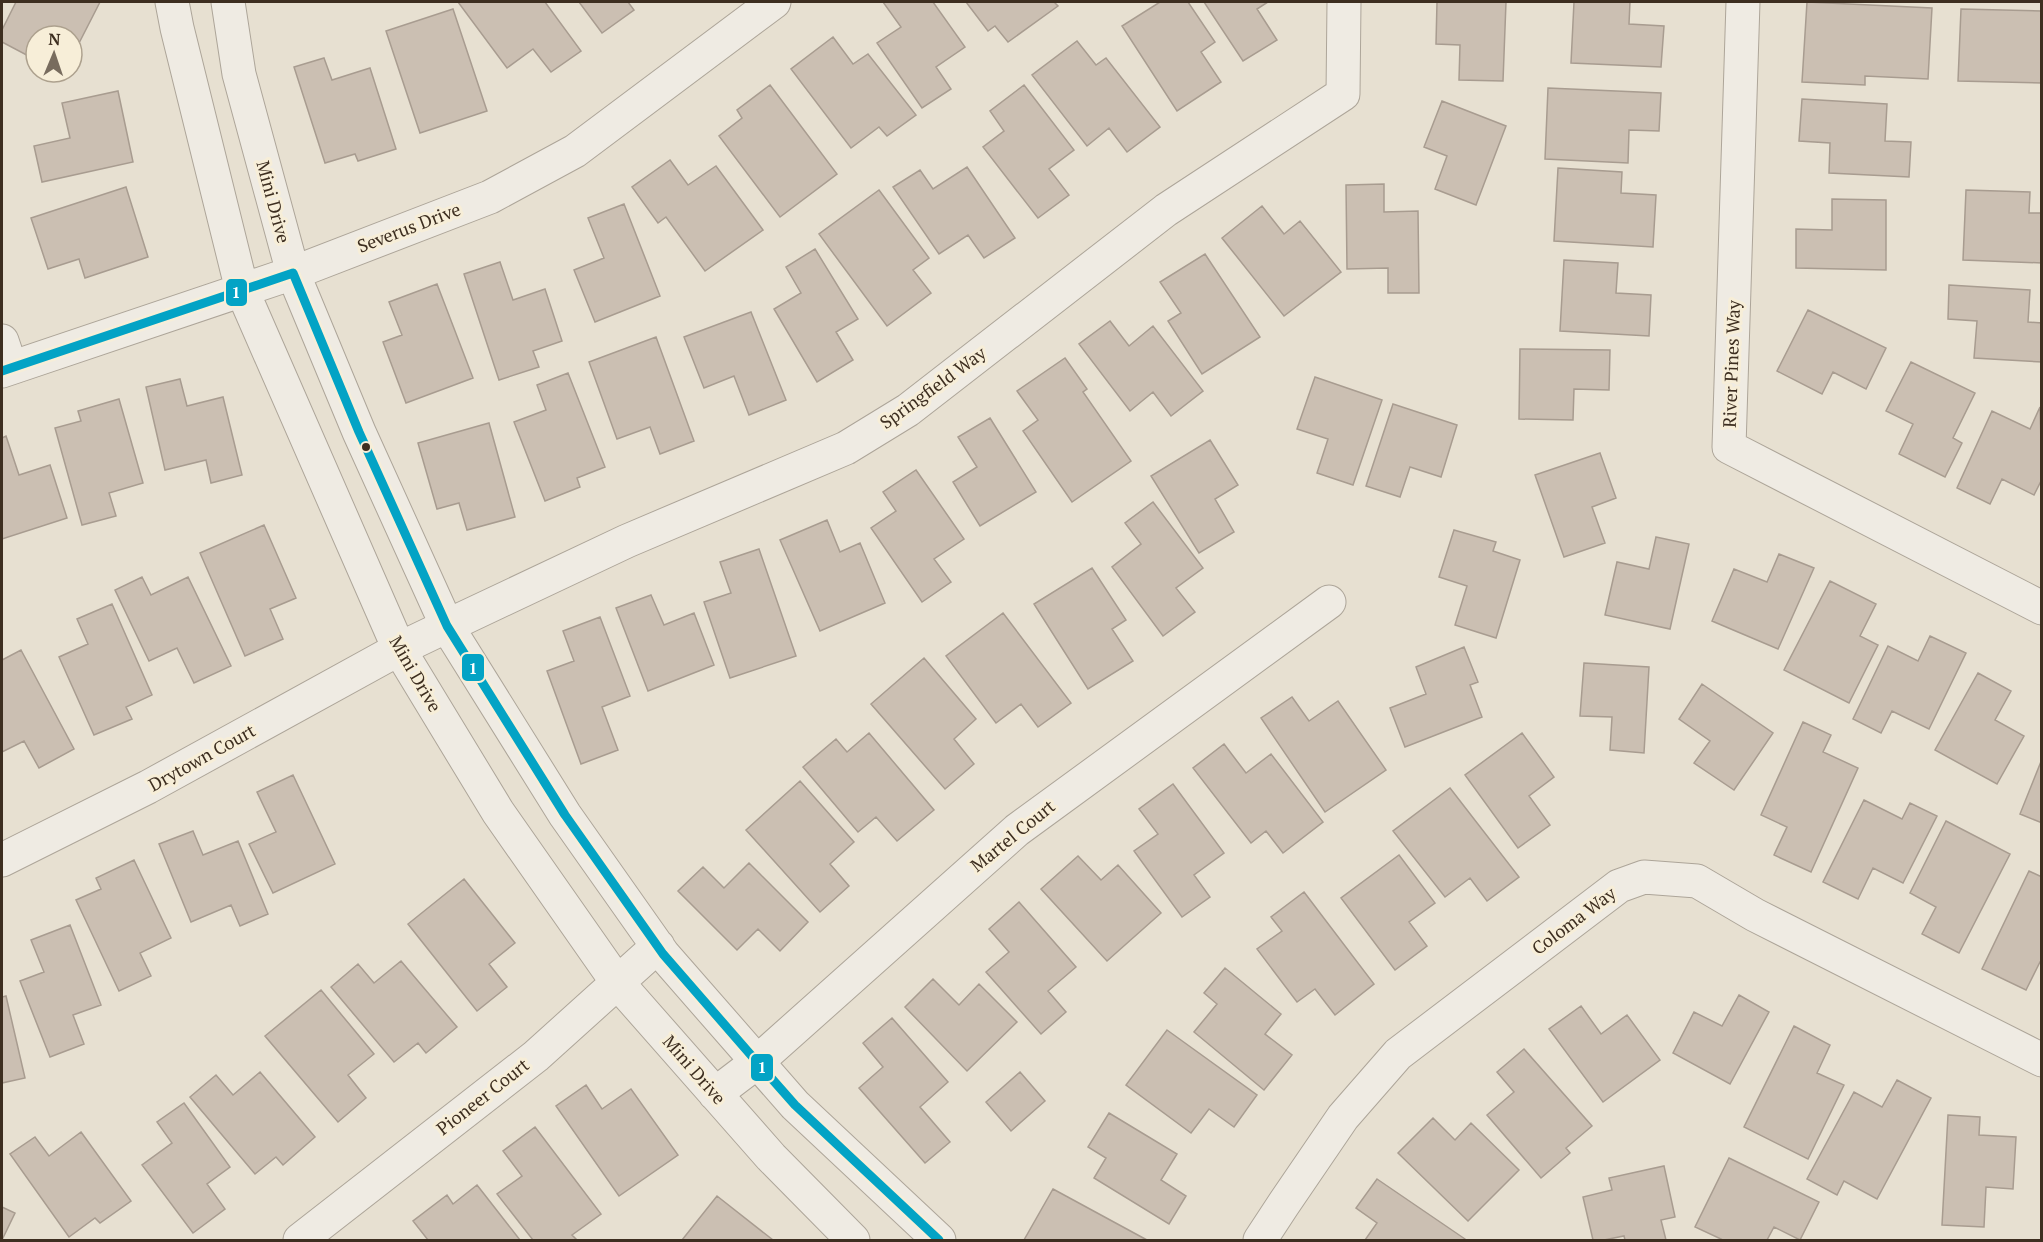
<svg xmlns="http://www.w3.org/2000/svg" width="2043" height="1242" font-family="'PT Serif',serif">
	<rect width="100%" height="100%" fill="#e7e0d1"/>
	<!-- building -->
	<path fill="#cbbfb2" stroke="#a89c90" stroke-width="1.5" d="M16 2H100L77 47 72 44V36H36V60L2 42V30Z
		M458 2H545L581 51 551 72 533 49 507 68Z
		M579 2H628L634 10 602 33Z
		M883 2H933L965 47 936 67 951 89 922 108 877 43 901 27Z
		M966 2H1054L1058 6 1008 42 995 26 988 31Z
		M1160 2H1188L1215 42 1201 52 1221 82 1177 111 1122 26Z
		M1204 2H1268L1257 9 1277 40 1243 61Z
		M1437 2H1506L1503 81 1459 80 1460 45 1436 44Z
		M1574 2H1630L1629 24 1664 26 1661 67 1571 63Z
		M1807 2 1932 8 1928 79 1865 76V85L1802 82Z
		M453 9 487 111 420 133 386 31Z
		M1961 9 2042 11V83L1958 81Z
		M833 37 853 64 868 54 916 115 887 136 879 127 851 148 791 69Z
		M1077 41 1096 65 1106 58 1160 127 1127 152 1109 128 1087 146 1032 75Z
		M324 58 332 80 370 68 396 149 358 161 355 154 325 163 294 67Z
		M770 85 837 174 780 217 719 136 742 118 737 110Z
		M1024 85 1074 150 1049 169 1069 195 1038 218 983 147 1004 131 990 111Z
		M1548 88 1661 93 1659 131 1629 130 1628 163 1545 159Z
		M118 91 133 162 42 182 34 146 70 138 62 103Z
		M1802 99 1887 104 1885 141 1911 142 1909 177 1829 173 1830 143 1799 141Z
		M1442 101 1506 126 1476 205 1435 189 1447 156 1424 147Z
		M670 160 688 185 716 166 763 230 705 271 666 217 658 223 632 187Z
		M967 167 1015 238 984 258 968 235 939 254 893 187 920 170 933 189Z
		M1558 168 1622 172 1621 193 1656 195 1653 247 1554 241Z
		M1384 184V212L1418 211 1419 293H1388V268L1347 269 1346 185Z
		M126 187 148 257 85 278 79 259 48 269 31 218Z
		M879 190 929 258 913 270 931 293 887 326 819 234Z
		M1966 190 2030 192 2029 213H2042V263L1963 260Z
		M1832 199 1886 200V270L1796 268V229L1832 230Z
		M624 204 660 296 595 322 574 270 604 258 588 218Z
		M1262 206 1284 234 1300 221 1341 272 1284 316 1222 238Z
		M815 249 858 319 836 332 853 360 817 382 774 309 801 293 786 267Z
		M1205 254 1260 337 1202 374 1168 321 1181 313 1160 282Z
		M1564 260 1618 263 1616 293 1651 295 1649 336 1560 331Z
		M500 262 513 300 545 289 562 341 533 351 539 367 499 380 464 274Z
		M437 284 473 378 406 403 383 342 402 335 389 302Z
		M1949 285 2030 290 2028 322 2042 323V362L1974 358 1977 321 1948 319Z
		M1808 310 1886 348 1866 389 1833 372 1822 394 1777 371Z
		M751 312 786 400 749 415 734 376 704 388 684 337Z
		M1110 321 1129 346 1153 326 1203 391 1171 416 1153 392 1130 411 1079 344Z
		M656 337 694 441 660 454 650 427 617 439 589 362Z
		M1520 349 1610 350 1609 390 1574 389 1573 420 1519 419Z
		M1065 358 1087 389 1083 392 1131 461 1072 502 1023 431 1038 420 1017 391Z
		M1911 362 1975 393 1953 438 1962 443 1945 477 1899 454 1913 424 1886 411Z
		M568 373 605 467 577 478 580 487 545 501 514 422 546 410 537 385Z
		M1315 377 1382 400 1353 485 1317 473 1328 439 1297 429Z
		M180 379 187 406 223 397 242 475 211 483 206 460 165 470 146 387Z
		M119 399 143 483 109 493 116 516 82 525 55 428 81 421 78 411Z
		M1393 404 1457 425 1441 477 1410 467 1400 497 1366 486Z
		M2040 407 2042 479 2034 495 2002 479 1990 504 1957 488 1992 411 2030 429Z
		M990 418 1036 492 980 526 953 482 977 467 958 437Z
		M489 423 515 517 467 530 459 503 437 509 418 443Z
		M6 436 19 475 50 465 67 518 2 539V438Z
		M1210 440 1238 485 1215 499 1234 532 1199 553 1151 476Z
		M1600 453 1616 498 1592 507 1605 543 1564 557 1535 475Z
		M916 470 964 539 934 559 951 582 922 602 871 528 896 511 883 492Z
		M1153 502 1203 568 1176 588 1195 612 1163 636 1112 567 1141 544 1125 523Z
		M827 520 840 552 860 543 885 603 820 631 780 540Z
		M264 525 296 598 270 609 283 639 245 656 200 553Z
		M1454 530 1496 542 1493 551 1520 560 1496 638 1455 625 1467 586 1439 577Z
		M1656 537 1689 544 1670 629 1605 615 1617 562 1649 569Z
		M759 549 796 656 730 678 704 602 731 593 720 562Z
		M1779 554 1814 568 1778 649 1712 621 1734 569 1767 582Z
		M1092 568 1126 620 1112 629 1133 661 1088 689 1034 604Z
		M142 577 151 595 188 577 231 666 194 683 177 648 149 661 115 590Z
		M1830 581 1876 604 1860 636 1878 645 1849 703 1784 670Z
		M651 595 664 625 694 613 714 665 648 691 616 608Z
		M112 604 152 695 126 707 132 719 94 735 59 657 88 644 77 619Z
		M1003 613 1071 703 1038 727 1021 704 996 723 946 656Z
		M600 617 630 696 602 707 618 750 581 764 547 671 574 661 563 631Z
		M1930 636 1966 653 1929 729 1892 711 1881 733 1853 719 1888 646 1918 661Z
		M1464 647 1478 682 1470 685 1482 717 1405 747 1390 708 1426 694 1416 667Z
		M21 650 74 749 39 768 24 741 2 752V660Z
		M924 658 976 719 954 739 974 764 945 789 871 704Z
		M1584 663 1649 667 1644 753 1610 750 1612 717 1580 716Z
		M1978 673 2011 691 1995 720 2024 736 1997 784 1935 750Z
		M1702 684 1773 733 1734 790 1694 763 1710 741 1679 719Z
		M1292 697 1309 721 1338 701 1386 770 1325 812 1261 718Z
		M1803 722 1831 735 1823 752 1858 768 1811 872 1774 855 1787 827 1761 815Z
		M869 733 934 810 897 841 876 817 858 832 803 767 836 739 847 752Z
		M1522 733 1554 777 1529 796 1550 825 1518 848 1465 775Z
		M1224 744 1246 773 1271 754 1323 822 1283 853 1266 831 1251 843 1193 768Z
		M2042 759V823L2020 814Z
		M293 775 335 864 273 893 249 844 276 832 257 792Z
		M800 781 854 842 830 864 849 886 820 912 746 830Z
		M1173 784 1224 853 1194 875 1210 897 1182 917 1134 851 1158 834 1139 809Z
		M1450 788 1519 877 1487 901 1470 878 1445 897 1393 831Z
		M1864 800 1902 819 1910 803 1937 816 1903 883 1873 868 1858 899 1823 882Z
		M1946 821 2010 854 1959 953 1922 934 1936 907 1910 893Z
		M193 831 203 855 238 841 268 914 240 926 231 905 191 922 159 844Z
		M1399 855 1435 903 1409 922 1427 946 1395 970 1341 898Z
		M1078 856 1101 880 1118 865 1161 913 1107 961 1041 889Z
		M134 860 171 938 140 953 151 976 119 991 76 900 101 889 96 878Z
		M749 863 808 922 780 951 758 929 737 950 678 891 703 867 724 888Z
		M2029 871 2042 877V963L2040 962 2026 990 1982 969Z
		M464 879 515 943 489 964 507 987 477 1011 408 924Z
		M1304 892 1374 984 1335 1015 1315 989 1297 1002 1257 949 1282 931 1271 917Z
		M1019 902 1076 967 1048 991 1066 1012 1041 1034 986 972 1009 952 989 929Z
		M70 925 101 1005 73 1015 84 1044 50 1057 20 981 44 972 31 940Z
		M401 961 457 1027 426 1053 418 1043 394 1062 331 987 358 964 374 983Z
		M1225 968 1281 1014 1265 1034 1292 1055 1264 1090 1194 1032 1217 1004 1204 993Z
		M933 979 959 1005 979 984 1017 1022 967 1071 905 1007Z
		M321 990 374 1054 348 1075 366 1098 338 1122 265 1036Z
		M1739 995 1769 1012 1730 1084 1673 1053 1694 1012 1722 1026Z
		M6 996 25 1078 2 1083V997Z
		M1581 1006 1601 1034 1627 1015 1660 1060 1603 1102 1549 1029Z
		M892 1018 948 1082 920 1107 950 1142 925 1163 859 1088 883 1067 863 1043Z
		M1794 1026 1830 1045 1817 1073 1844 1085 1808 1159 1744 1127Z
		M1167 1030 1257 1095 1234 1127 1209 1109 1191 1133 1126 1085Z
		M1524 1049 1592 1126 1566 1148 1570 1153 1541 1178 1487 1115 1514 1092 1497 1072Z
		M260 1072 315 1137 283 1165 276 1157 255 1174 190 1097 216 1075 233 1095Z
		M1020 1072 1045 1101 1011 1131 986 1102Z
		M1897 1080 1931 1098 1877 1199 1844 1181 1837 1195 1807 1179 1854 1092 1882 1107Z
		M586 1085 602 1109 631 1089 678 1155 619 1196 556 1106Z
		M184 1103 230 1167 207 1184 225 1209 193 1233 142 1165 172 1143 157 1122Z
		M1109 1113 1177 1154 1161 1180 1186 1196 1169 1224 1094 1178 1106 1158 1088 1147Z
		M1948 1115 1980 1117 1979 1135 2016 1137 2013 1189 1986 1187 1984 1227 1942 1225Z
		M1433 1118 1455 1140 1471 1123 1519 1170 1468 1221 1398 1153Z
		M535 1127 601 1214 572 1235 577 1240H533L497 1194 522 1176 503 1151Z
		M81 1132 131 1201 100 1223 95 1218 69 1237 10 1154 35 1137 49 1156Z
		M1729 1158 1819 1202 1800 1240 1774 1227 1767 1240H1720L1721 1239 1695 1227Z
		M1664 1166 1675 1217 1661 1220 1666 1240H1625L1624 1236 1604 1240H1593L1583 1197 1612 1190 1609 1178Z
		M1377 1179 1465 1239 1464 1240H1365L1377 1223 1356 1208Z
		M477 1185 520 1240H428L413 1221 447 1195 453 1204Z
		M1053 1189 1147 1240H1024Z
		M717 1196 773 1240H682Z
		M2 1207 15 1213 2 1240Z"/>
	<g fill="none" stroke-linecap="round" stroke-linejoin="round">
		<!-- minor casing -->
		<g stroke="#ada599" stroke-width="35">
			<path id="minor" d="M172 2 177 28 242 290 399 649 498 812 617 982 771 1157 853 1240
				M228 2 239 74 293 273 359 432 447 626 565 815 663 954 795 1105 939 1240
				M1743 2 1729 447 2042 608
				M2 341 11 368
				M2 371 293 273 490 197 575 151 774 2
				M2 860 148 787 399 649 447 626 627 541 846 448 908 410 1166 210 1343 94 1344 2
				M715 1094 757 1062 1017 830 1329 602
				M300 1240 536 1056 658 946
				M1260 1240 1283 1205 1343 1117 1398 1054 1619 886 1644 877 1697 881 1755 915 2042 1060"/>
		</g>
		<!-- minor -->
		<use href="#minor" stroke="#efebe3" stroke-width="33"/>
		<!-- bus-1 casing -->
		<g stroke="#f7eed8" stroke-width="14">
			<path id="bus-1" d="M2 371 293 273 359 432 447 626 565 815 663 954 757 1062 795 1105 939 1240"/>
		</g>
		<!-- bus-1 -->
		<use href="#bus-1" stroke="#03a3c5" stroke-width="9"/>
	</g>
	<!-- markers -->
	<circle fill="#3d2e20" stroke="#f7eed8" stroke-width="2" cx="366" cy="447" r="5"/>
	<g text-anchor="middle" stroke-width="6" stroke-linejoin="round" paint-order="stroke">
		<!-- street labels -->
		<g font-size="18" fill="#3d2e20" stroke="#f7eed8">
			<text transform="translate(273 202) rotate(75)" y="6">Mini Drive</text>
			<text transform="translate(409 228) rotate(-21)" y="6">Severus Drive</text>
			<text transform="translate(1732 364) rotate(-88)" y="6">River Pines Way</text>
			<text transform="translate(933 388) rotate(-36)" y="6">Springfield Way</text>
			<text transform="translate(415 674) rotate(60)" y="6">Mini Drive</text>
			<text transform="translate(202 758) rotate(-29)" y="6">Drytown Court</text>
			<text transform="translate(1013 836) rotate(-39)" y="6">Martel Court</text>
			<text transform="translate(1574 921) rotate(-37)" y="6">Coloma Way</text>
			<text transform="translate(694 1070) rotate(49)" y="6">Mini Drive</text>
			<text transform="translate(483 1097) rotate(-38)" y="6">Pioneer Court</text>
		</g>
	</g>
	<g stroke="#f7eed8" stroke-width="2">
		<rect x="225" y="278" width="23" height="29" rx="6" fill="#03a3c5"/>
		<rect x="461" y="653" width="24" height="29" rx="6" fill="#03a3c5"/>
		<rect x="750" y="1053" width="24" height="29" rx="6" fill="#03a3c5"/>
	</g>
	<g font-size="16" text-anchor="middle" font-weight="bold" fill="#fff">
		<text x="236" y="298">1</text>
		<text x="473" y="674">1</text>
		<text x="762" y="1073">1</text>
	</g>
	<!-- border -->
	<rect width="2043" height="1242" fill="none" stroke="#3d2e20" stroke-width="6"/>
	<!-- north arrow -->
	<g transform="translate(54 54) rotate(2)"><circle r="28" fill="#f7eed8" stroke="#ada18e" stroke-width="1.5"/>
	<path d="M0-4.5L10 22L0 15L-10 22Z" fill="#786c5e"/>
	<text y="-9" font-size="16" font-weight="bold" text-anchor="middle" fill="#3d2e20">N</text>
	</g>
</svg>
